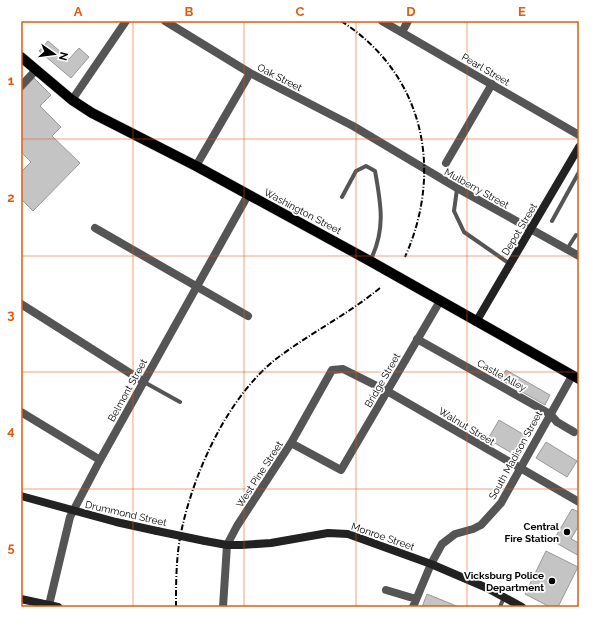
<svg xmlns="http://www.w3.org/2000/svg" width="600" height="628" font-family="Raleway,sans-serif">
	<rect width="100%" height="100%" fill="#fff"/>
	<!-- building -->
	<path fill="#c4c4c4" stroke="#999" d="M48 41 69 59 79 48 89 57 71 78 39 51Z
		M34 78 51 95 40 106 61 127 52 136 80 163 33 211 21 199V172L31 162 21 152V92Z
		M506 370 550 395 545 405 501 380Z
		M499 420 526 436 515 455 488 439Z
		M546 442 577 461 567 477 536 458Z
		M572 509 579 512V525L571 539 579 543V556L553 541Z
		M546 551 578 567 558 607H550L525 594Z
		M427 594 459 607H422Z"/>
	<g fill="none" stroke-linecap="round" stroke-linejoin="round">
		<!-- primary casing -->
		<g stroke="#dbdbdb" stroke-width="11">
			<path id="primary" d="M21 57 72 100 92 113 196 166 370 261 579 379"/>
		</g>
		<!-- lane -->
		<path stroke="#555" stroke-width="4" d="M457 189 454 211 464 232 510 264
			M342 197 356 171 366 166 375 171C381 204 386 230 370 261
			M552 221 579 172
			M567 249 576 235
			M144 382 180 402
			M500 607 504 597"/>
		<!-- street -->
		<path stroke="#555" stroke-width="8" d="M165 21 250 73 353 126 457 188 579 256
			M382 21 579 135
			M402 32 408 21
			M21 86 36 70
			M72 100 126 21
			M446 163 492 84
			M196 166 250 73
			M95 228 248 316
			M21 304 144 382
			M417 339 550 414 557 422 574 432
			M21 412 100 460
			M291 443 341 470 440 301
			M386 590 416 599
			M49 605 70 517 100 460 248 195
			M223 607 227 545 237 526 291 443 332 370 343 369 387 391 579 502
			M413 607 431 564 442 544 455 534 473 529 481 525 501 503 572 376"/>
		<!-- secondary -->
		<path stroke="#222" stroke-width="8" d="M476 322 579 147
			M21 496 116 522 157 531
			M205 541 227 545H241L271 543 328 533 348 534 431 564 487 588 522 607
			M21 599 58 607"/>
		<!-- primary -->
		<use href="#primary" stroke="#000" stroke-width="10"/>
		<!-- rail -->
		<path stroke="#000" stroke-width="2" stroke-dasharray="6 2 1 2" stroke-linecap="butt" d="M341 21C424 74 444 170 405 257
			M176 607C176 581 176 554 182 528 195 470 228 397 276 359 310 333 349 314 381 287"/>
		<!-- secondary-bridge -->
		<path stroke="#222" stroke-width="8" d="M157 531 205 541"/>
	</g>
	<!-- grid -->
	<path fill="none" stroke="#e8590c" stroke-width="1" stroke-opacity="0.55" d="M133 21V607M244 21V607M356 21V607M467 21V607M21 139H579M21 256H579M21 372H579M21 489H579"/>
	<!-- markers -->
	<g fill="#000" stroke="#fff" stroke-width="1.5">
		<circle cx="567" cy="532" r="4"/>
		<circle cx="552" cy="581" r="4"/>
	</g>
	<g text-anchor="middle" stroke-width="3.5" stroke-linejoin="round" paint-order="stroke">
		<!-- street labels -->
		<g font-size="10" fill="#000" stroke="#fff">
			<text transform="translate(486 69) rotate(30)" y="4">Pearl Street</text>
			<text transform="translate(280 77) rotate(27)" y="4">Oak Street</text>
			<text transform="translate(477 188) rotate(29)" y="4">Mulberry Street</text>
			<text transform="translate(303 211) rotate(28)" y="4">Washington Street</text>
			<text transform="translate(519 229) rotate(-59)" y="4">Depot Street</text>
			<text transform="translate(502 375) rotate(29)" y="4">Castle Alley</text>
			<text transform="translate(382 380) rotate(-60)" y="4">Bridge Street</text>
			<text transform="translate(127 390) rotate(-61)" y="4">Belmont Street</text>
			<text transform="translate(467 426) rotate(31)" y="4">Walnut Street</text>
			<text transform="translate(515 455) rotate(-61)" y="4">South Madison Street</text>
			<text transform="translate(259 474) rotate(-57)" y="4">West Pine Street</text>
			<text transform="translate(126 513) rotate(13)" y="4">Drummond Street</text>
			<text transform="translate(383 536) rotate(19)" y="4">Monroe Street</text>
		</g>
		<!-- poi labels -->
		<g font-size="10" font-weight="bold" fill="#000" stroke="#fff" text-anchor="end">
			<text x="559" y="530">Central<tspan x="559" dy="12">Fire Station</tspan></text>
			<text x="544" y="579">Vicksburg Police<tspan x="544" dy="12">Department</tspan></text>
		</g>
	</g>
	<!-- border -->
	<rect width="600" height="628" fill="none" stroke="#ffffff" stroke-width="44"/>
	<!-- north arrow -->
	<g transform="translate(54 54) rotate(104)" stroke="#ffffff" stroke-width="3" paint-order="stroke">
	<path d="M0-3L7 15L0 10L-7 15Z" fill="#000000"/>
	<text y="-6" font-size="11" font-weight="bold" text-anchor="middle" fill="#000000">N</text>
	</g>
	<rect x="22" y="22" width="556" height="584" fill="none" stroke="#e8590c" stroke-width="1.5"/>
	<g font-size="13" text-anchor="middle" font-weight="bold" fill="#e8590c">
		<text x="78" y="16">A</text>
		<text x="189" y="16">B</text>
		<text x="300" y="16">C</text>
		<text x="411" y="16">D</text>
		<text x="522" y="16">E</text>
		<text x="11" y="85">1</text>
		<text x="11" y="202">2</text>
		<text x="11" y="319">3</text>
		<text x="11" y="435">4</text>
		<text x="11" y="552">5</text>
	</g>
</svg>
